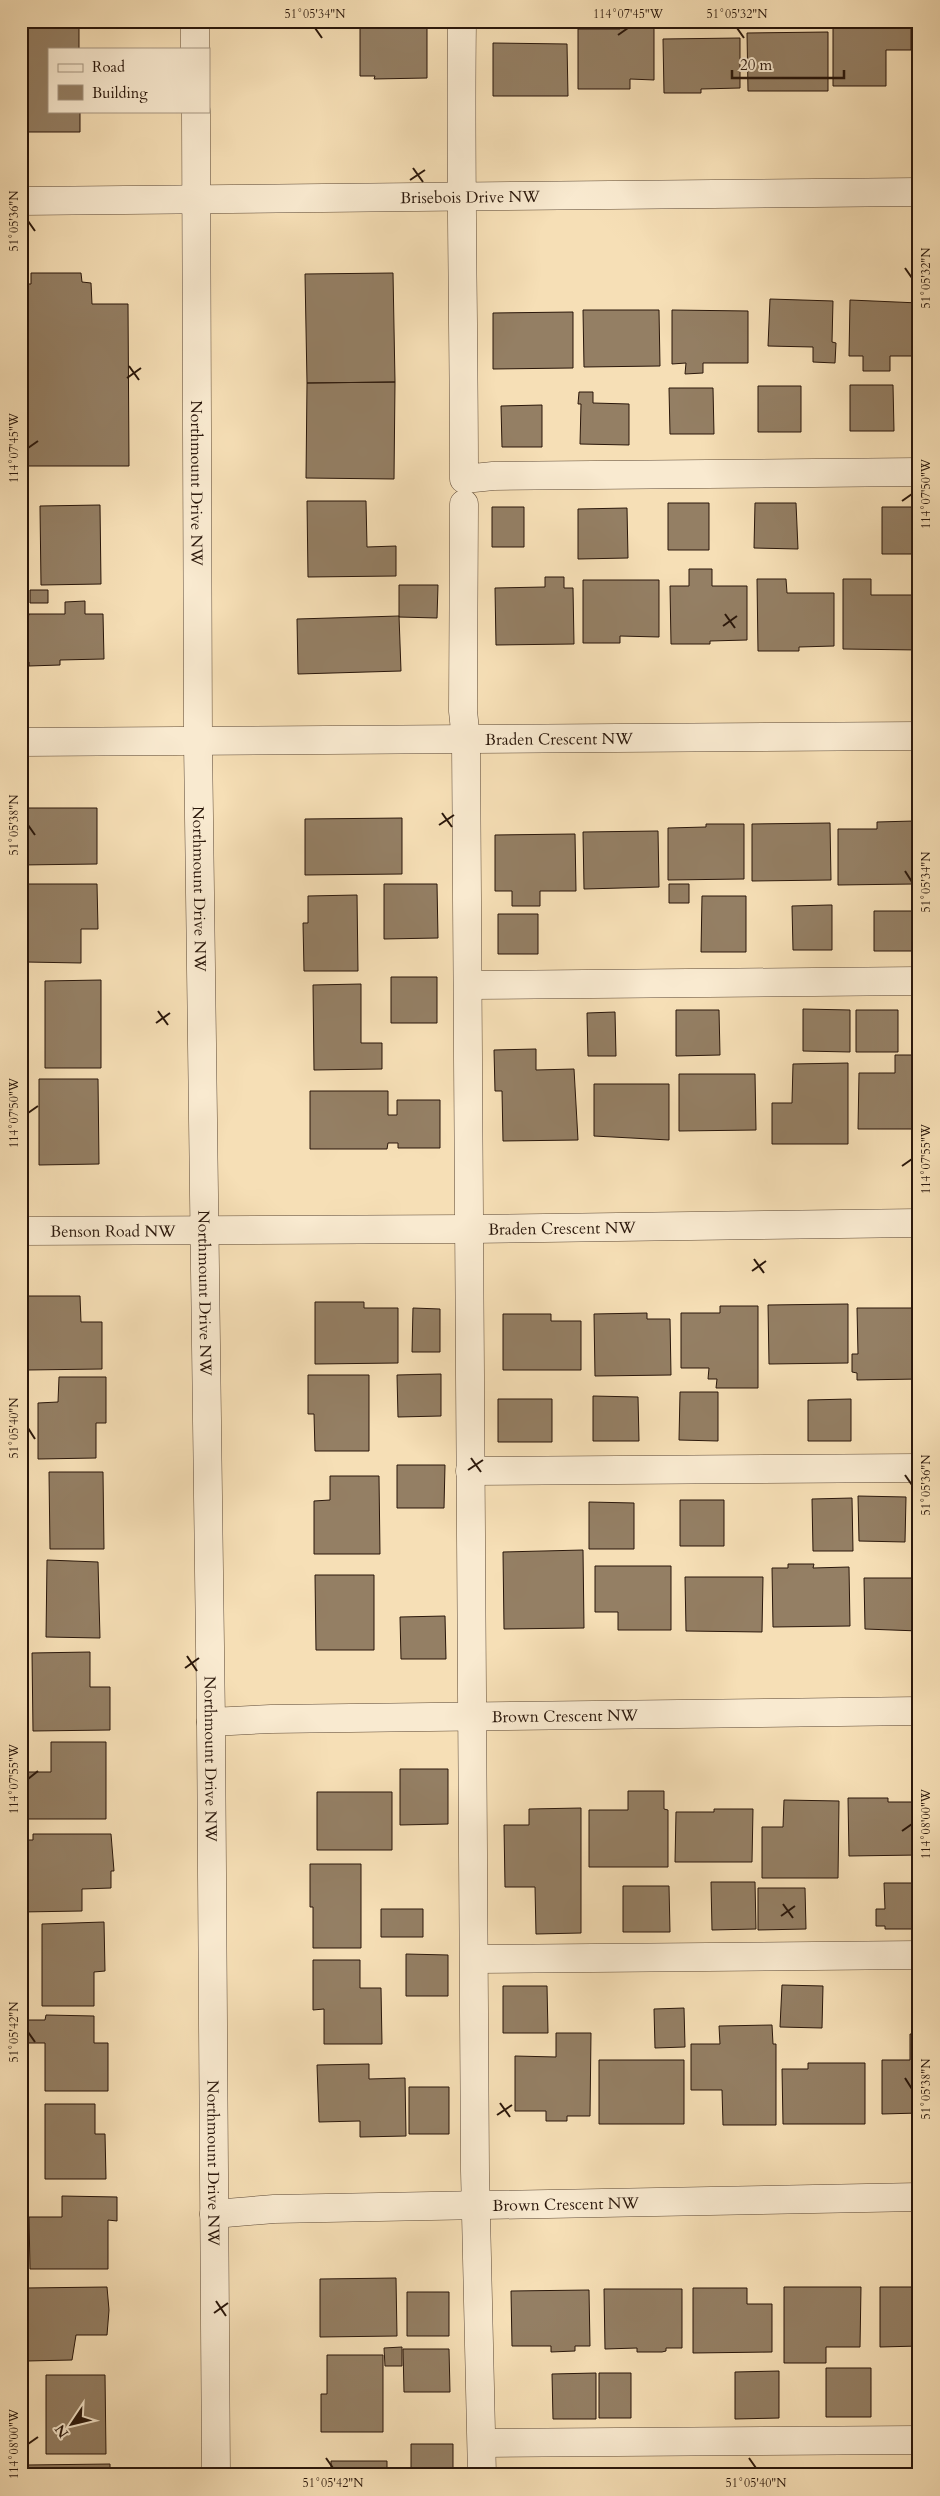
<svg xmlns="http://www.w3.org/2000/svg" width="940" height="2496" font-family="Cardo,serif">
	<rect width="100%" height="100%" fill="#f6dfb6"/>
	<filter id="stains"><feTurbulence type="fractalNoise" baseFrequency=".004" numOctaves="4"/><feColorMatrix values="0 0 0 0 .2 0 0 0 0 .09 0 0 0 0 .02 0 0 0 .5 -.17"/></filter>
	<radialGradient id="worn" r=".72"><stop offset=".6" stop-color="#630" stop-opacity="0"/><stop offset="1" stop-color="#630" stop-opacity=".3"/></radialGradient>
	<!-- building -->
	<path fill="#947f64" stroke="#2a170b" d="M21 21H79V49H49V111H80V132H21Z
		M360 21H427V78L374 79 375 76H360Z
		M620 21H649V28H654V80L630 79V89H578V29H620Z
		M833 21H911V50H886V86H833Z
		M828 32V91H748L747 33Z
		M740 38V88L701 89V93H664L663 39Z
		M493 43 567 44 568 96H493Z
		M31 273H81L82 282 91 283 92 304H128L129 466H22L24 335H21V284H31Z
		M393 273 395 382 307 383 305 274Z
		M770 299 833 301 832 342 836 343 835 363 813 362V347L768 346Z
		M850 300 919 303V356H890V371H863V356H849Z
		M583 310H659L660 366 584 367Z
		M672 310 748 311V363H703V373L685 374 686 363 672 364Z
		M573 312V368L493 369V313Z
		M395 382 394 479 306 478 307 383Z
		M850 385H893L894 431H850Z
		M758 386H801V432H758Z
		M669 388H713L714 434H670Z
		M579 392H593V403L629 404V445L580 444 581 404H578Z
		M542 405V447H502L501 406Z
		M307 501H366L367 547 396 546V576L308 577Z
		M668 503H709V550H668Z
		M755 503H796L798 549 754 548Z
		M100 505 101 584 41 585 40 506Z
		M492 507H524V547H492Z
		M882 507H919V554H882Z
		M627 508 628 558 578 559V509Z
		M689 569H712V586H747V640L710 641V644H671L670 586H689Z
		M545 577H564V588H573L574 644 496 645 495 588 545 587Z
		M757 579H786L787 593H834V646L799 647V651H758Z
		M843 579H871V595H919V650L843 649Z
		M583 580H659V637L620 636V643H583Z
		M399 585H438L437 618 399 617Z
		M30 590H48V603H30Z
		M85 601V614H103L104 659 60 660V665L29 666V662H21V619L28 618 29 614H65V602Z
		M399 616 401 671 298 674 297 619Z
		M21 808H97V864L21 865Z
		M402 818V874L305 875V819Z
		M914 821V884L838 885V829H877V822Z
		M830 823 831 880 752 881V824Z
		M706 824H744V879L668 880V828L706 827Z
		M658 831 659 887 584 889 583 832Z
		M575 834 576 891H540V906H512V891H495V835Z
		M21 884H97L98 929H81V963L26 962 25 960H21Z
		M384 884H437L438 938 384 939Z
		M669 884H689V903H669Z
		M357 895 358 971H304L303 923H308V896Z
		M702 896H746V952H701Z
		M829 905H832V950H793L792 906Z
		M874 911H916L917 951H874Z
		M498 914H538V954H498Z
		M391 977H437V1023H391Z
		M101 980V1068H45V981Z
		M361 984V1043H382V1069L314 1070 313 985Z
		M803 1009 850 1010V1052L803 1051Z
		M676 1010H719L720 1055 676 1056Z
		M856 1010H898V1052H856Z
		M615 1012 616 1056H588L587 1013Z
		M536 1049V1070L574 1069 578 1140 503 1141 502 1091H495L494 1050Z
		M895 1055H917L919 1129H858L859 1073H895Z
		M848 1063V1144H772V1103H792L793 1064Z
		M679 1074H755L756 1130 679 1131Z
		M39 1079H98L99 1164 39 1165Z
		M594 1084H669V1140L594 1136Z
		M310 1091H388V1115H397V1100H440V1148H398V1143H388L387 1149H310Z
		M27 1296H80L81 1322H102V1369L28 1370 27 1326H21V1299H26Z
		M315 1302H364V1308H398V1363L315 1364Z
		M848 1304V1363L769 1364 768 1305Z
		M720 1306H758V1388H716L717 1379H708L709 1368H681V1313H720Z
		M413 1308 440 1309V1352H412Z
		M857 1308H919V1379L857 1380V1373L852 1372V1354H858Z
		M647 1313V1319H670L671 1375 595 1376 594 1314Z
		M503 1314H551V1321H581V1370H503Z
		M441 1374V1416L398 1417 397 1375Z
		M308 1375H369V1451H315L314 1414H308Z
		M59 1377H106V1423H96V1458L38 1459V1403L58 1402Z
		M680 1392H718V1441L679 1440Z
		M593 1396 638 1397 639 1441H593Z
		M498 1399H552V1442H498Z
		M851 1399V1441H808V1400Z
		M397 1465H445L444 1508H397Z
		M49 1472H103L104 1549H50Z
		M330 1476H379L380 1554H314V1501L330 1500Z
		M858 1496 906 1497 905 1542 859 1541Z
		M852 1498 853 1551H813L812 1499Z
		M680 1500H724V1546H680Z
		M589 1502 634 1503V1549H589Z
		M583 1550 584 1628 504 1629 503 1552Z
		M47 1560 98 1562 100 1638 46 1637Z
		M788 1564H814L813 1568 849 1567 850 1626 773 1627 772 1568H788Z
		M595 1566H671V1630H618V1612H595Z
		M315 1575H374V1650H316Z
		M685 1577H763L762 1632 686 1631Z
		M864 1578H919V1631L865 1629Z
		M445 1616 446 1659H401L400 1617Z
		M90 1652V1687H110V1730L33 1731 32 1653Z
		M51 1742H106V1819H21V1772H51Z
		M400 1769H448V1824L400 1825Z
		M628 1791H664V1809L668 1810V1867H589V1810H628Z
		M317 1792H392V1850H317Z
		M848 1798H888V1802H919V1855L849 1856Z
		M784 1800 839 1801 838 1878H762V1827H783Z
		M581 1808V1933L536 1934 535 1887H505L504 1825H529V1809Z
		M714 1809H753L752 1862H675L676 1812H714Z
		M33 1834H111L114 1871H111V1888L82 1889V1911L21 1912V1840H33Z
		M310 1864H361V1948H313V1907H310Z
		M711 1882H755L756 1929 712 1930Z
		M884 1883H919V1929H885V1926H876V1909H885Z
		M623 1886H669L670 1932H623Z
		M758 1888H805L806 1929 758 1930Z
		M381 1909H423V1937H381Z
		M104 1922 105 1971 94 1972V2006H42V1924Z
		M406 1954 448 1955V1996H406Z
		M313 1960H360V1988H381L382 2044H324V2009L313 2010Z
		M782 1985 823 1986 822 2028 780 2027Z
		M503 1986H547L548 2033H503Z
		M684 2008 685 2047 655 2048 654 2009Z
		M21 2013H24V2020H45L46 2015 94 2016V2043H108V2091H45V2043H25V2049H21Z
		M772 2025 773 2044H776V2125H723L722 2090H691V2044H720L719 2026Z
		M556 2033H591L590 2116H567V2121H546V2111H515V2056L556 2057Z
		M910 2034H919V2113L882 2114V2060H910Z
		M599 2060H684V2124H599Z
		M808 2063H865V2124H783L782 2069H808Z
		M369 2064V2079L405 2078 406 2136 360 2137V2121L319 2122 317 2065Z
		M409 2087H449V2134H409Z
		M45 2104H95V2134H105L106 2179H45Z
		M62 2196 117 2197V2221L108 2220V2269H30L29 2217H62Z
		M396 2278 397 2336 320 2337V2279Z
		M21 2282H24V2312H21Z
		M107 2287 109 2310 107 2335H76L72 2360 27 2361 26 2288Z
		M784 2287H861L860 2347H826V2363H784Z
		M880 2287H919V2346L880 2347Z
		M693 2288H747V2304H772V2352L693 2353Z
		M604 2289H682V2348H666V2351L662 2352H637V2348L605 2349Z
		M589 2290 590 2346H575V2351L551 2352V2346H512L511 2291Z
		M407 2292H449V2336H407Z
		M402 2347V2366H385L384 2348Z
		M403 2349H449L450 2392H404Z
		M327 2355H383V2432H321V2394H327Z
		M826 2368H871V2417H826Z
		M779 2371V2418L735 2419V2372Z
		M596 2373V2419H553L552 2374Z
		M599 2373H631V2418H599Z
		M46 2375H105L106 2454H46Z
		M411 2444H453V2472H411Z
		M331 2461H387V2475H331Z
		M110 2464V2475H27V2465Z
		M730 2471H772V2475H730Z
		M830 2471H858V2475H830Z"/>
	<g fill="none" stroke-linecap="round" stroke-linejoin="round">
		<!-- minor casing -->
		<g stroke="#5d4936" stroke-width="29">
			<g id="minor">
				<path d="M195 21V49"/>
				<path d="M462 21C460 174 464 326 464 479L493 476 919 472"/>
				<path id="s1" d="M196 111 198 742 211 1722 216 2475"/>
				<path id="s2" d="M21 201 919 192"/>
				<path d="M464 504 463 711 466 740 475 2171 482 2475"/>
				<path id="s3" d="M21 742 919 736"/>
				<path d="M468 985 919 981"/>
				<path id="s4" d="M21 1231 470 1229 919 1223"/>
				<path d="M470 1471 919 1468"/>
				<path id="s5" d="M211 1722 271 1719 919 1711"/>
				<path d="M475 1959 919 1955"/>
				<path id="s6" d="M214 2214 274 2209 919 2197"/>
				<path d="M482 2443 919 2440"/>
			</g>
		</g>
		<!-- minor -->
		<use href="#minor" stroke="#f9ead0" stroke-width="28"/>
	</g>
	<!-- ticks -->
	<path fill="none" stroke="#2a170b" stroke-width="2" d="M315 28 322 38M737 28 744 38M618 35 628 28M413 168 423 182M410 180 425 170M28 221 35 231M905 268 912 278M129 366 139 380M127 378 141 368M28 448 38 441M902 501 912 494M725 614 735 628M723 626 737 616M442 813 452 827M28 825 35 835M439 825 454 815M905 871 912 882M158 1011 168 1025M156 1023 170 1013M28 1113 38 1106M902 1166 912 1159M754 1259 764 1273M752 1271 766 1261M28 1428 35 1439M471 1458 481 1472M468 1470 483 1460M905 1475 912 1485M187 1656 197 1671M185 1668 199 1658M28 1779 38 1771M902 1831 912 1824M783 1904 793 1918M781 1916 795 1906M28 2032 35 2042M905 2078 912 2089M500 2103 510 2117M497 2115 512 2105M216 2301 226 2316M214 2313 228 2303M28 2444 38 2437M326 2458 333 2468M749 2458 756 2468"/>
	<g text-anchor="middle" stroke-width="4" stroke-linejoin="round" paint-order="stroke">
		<!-- street labels -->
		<g font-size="16" fill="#2a170b" stroke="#f9ead0">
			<text dy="6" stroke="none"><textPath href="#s2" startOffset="449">Brisebois Drive NW</textPath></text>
			<text dy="6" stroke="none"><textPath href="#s1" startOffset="372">Northmount Drive NW</textPath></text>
			<text dy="6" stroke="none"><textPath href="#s3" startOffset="538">Braden Crescent NW</textPath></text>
			<text dy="6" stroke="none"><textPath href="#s1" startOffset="778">Northmount Drive NW</textPath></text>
			<text dy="6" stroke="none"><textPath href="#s4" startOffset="541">Braden Crescent NW</textPath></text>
			<text dy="6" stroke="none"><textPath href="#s4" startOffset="92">Benson Road NW</textPath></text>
			<text dy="6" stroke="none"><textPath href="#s1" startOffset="1182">Northmount Drive NW</textPath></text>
			<text dy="6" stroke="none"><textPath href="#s5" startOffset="354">Brown Crescent NW</textPath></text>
			<text dy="6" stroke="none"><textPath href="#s1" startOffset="1648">Northmount Drive NW</textPath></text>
			<text dy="6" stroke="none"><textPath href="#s1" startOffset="2052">Northmount Drive NW</textPath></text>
			<text dy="6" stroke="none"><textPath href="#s6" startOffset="352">Brown Crescent NW</textPath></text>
		</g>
	</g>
	<!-- margin -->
	<rect width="940" height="2496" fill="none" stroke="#f6dfb6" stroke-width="55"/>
	<!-- legend -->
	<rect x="48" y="48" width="162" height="65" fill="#f9ead0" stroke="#a69681"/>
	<rect x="58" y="64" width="25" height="8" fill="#f9ead0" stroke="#a69681"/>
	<text x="92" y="72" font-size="15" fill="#2a170b">Road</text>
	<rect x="58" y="85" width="25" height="15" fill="#947f64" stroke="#a69681"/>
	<text x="92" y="98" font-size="15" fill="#2a170b">Building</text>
	<!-- north arrow -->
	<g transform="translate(72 2424) rotate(235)" stroke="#f9ead0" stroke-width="4" paint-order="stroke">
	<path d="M0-4L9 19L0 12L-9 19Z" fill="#2a170b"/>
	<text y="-8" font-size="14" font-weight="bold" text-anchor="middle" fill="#2a170b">N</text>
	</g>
	<!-- scale -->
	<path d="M732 70v8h112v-8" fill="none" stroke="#2a170b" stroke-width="2.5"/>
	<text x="740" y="70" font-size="15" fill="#2a170b" stroke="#f9ead0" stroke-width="4" paint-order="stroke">20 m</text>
	<rect x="28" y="28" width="884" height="2440" fill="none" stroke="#2a170b" stroke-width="2"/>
	<g font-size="12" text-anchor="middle" fill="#2a170b">
		<text x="315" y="18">51°05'34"N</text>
		<text x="628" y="18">114°07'45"W</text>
		<text x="737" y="18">51°05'32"N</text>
		<text transform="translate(14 221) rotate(-90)" y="4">51°05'36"N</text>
		<text transform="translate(926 278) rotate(-90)" y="4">51°05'32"N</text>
		<text transform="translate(14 448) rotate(-90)" y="4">114°07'45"W</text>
		<text transform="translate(926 494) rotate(-90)" y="4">114°07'50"W</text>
		<text transform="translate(14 825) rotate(-90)" y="4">51°05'38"N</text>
		<text transform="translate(926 882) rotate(-90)" y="4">51°05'34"N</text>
		<text transform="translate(14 1113) rotate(-90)" y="4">114°07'50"W</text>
		<text transform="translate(926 1159) rotate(-90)" y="4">114°07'55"W</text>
		<text transform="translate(14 1428) rotate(-90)" y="4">51°05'40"N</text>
		<text transform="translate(926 1485) rotate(-90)" y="4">51°05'36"N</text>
		<text transform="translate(14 1779) rotate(-90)" y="4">114°07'55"W</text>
		<text transform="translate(926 1824) rotate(-90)" y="4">114°08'00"W</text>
		<text transform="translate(14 2032) rotate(-90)" y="4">51°05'42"N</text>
		<text transform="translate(926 2089) rotate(-90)" y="4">51°05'38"N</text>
		<text transform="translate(14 2444) rotate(-90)" y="4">114°08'00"W</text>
		<text x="333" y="2487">51°05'42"N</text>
		<text x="756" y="2487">51°05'40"N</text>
	</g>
	<rect width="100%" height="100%" filter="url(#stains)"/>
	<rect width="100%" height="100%" fill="url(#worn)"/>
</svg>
